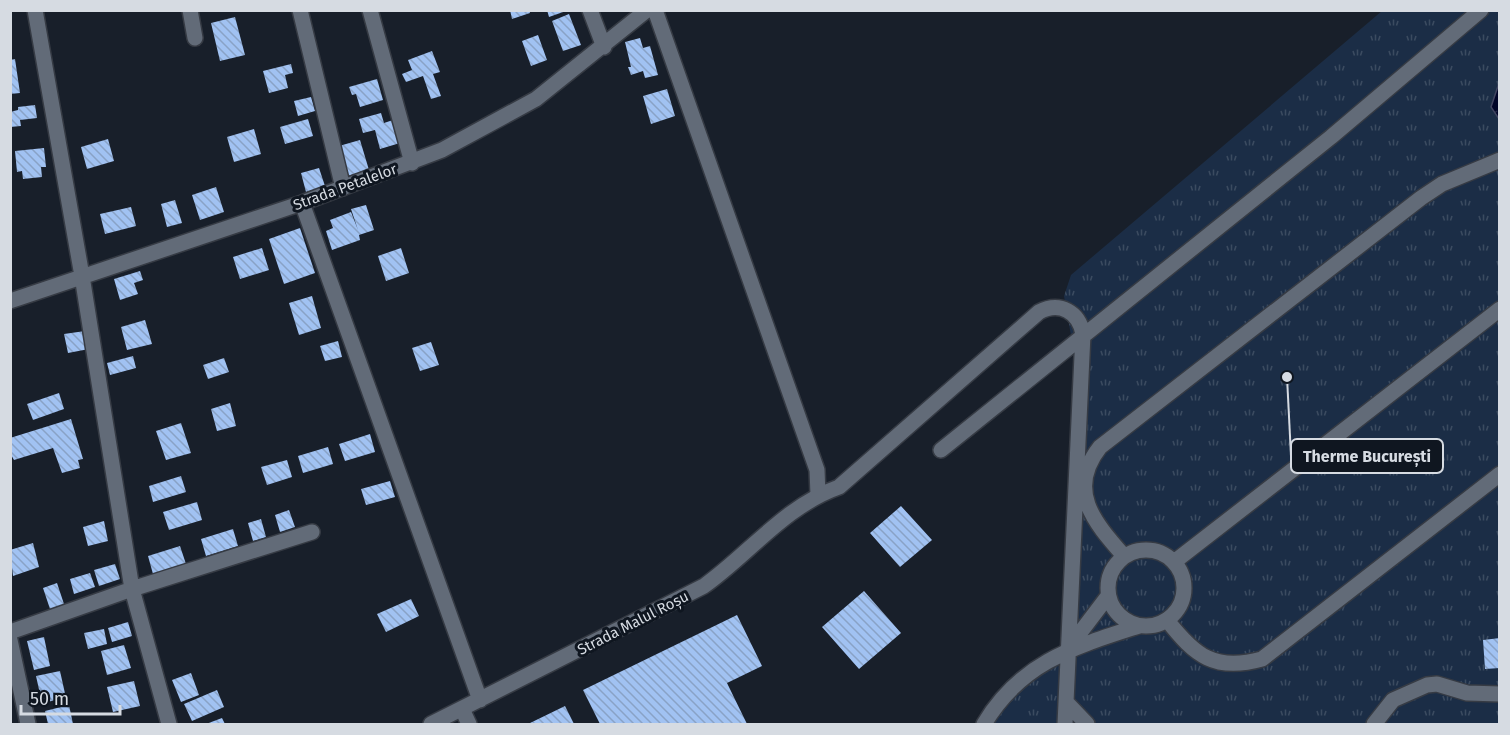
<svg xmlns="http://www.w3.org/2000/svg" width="1510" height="735" font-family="'Fira Sans',sans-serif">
	<defs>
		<pattern id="park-tufts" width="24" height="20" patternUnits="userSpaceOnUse" patternTransform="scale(1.5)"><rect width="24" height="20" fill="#1b2d46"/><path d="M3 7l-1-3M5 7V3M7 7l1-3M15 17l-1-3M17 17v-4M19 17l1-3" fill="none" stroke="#3b4b60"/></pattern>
		<pattern id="water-ripples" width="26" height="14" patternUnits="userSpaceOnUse" patternTransform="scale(1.5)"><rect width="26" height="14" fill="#000528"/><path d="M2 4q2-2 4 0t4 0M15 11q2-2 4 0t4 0" fill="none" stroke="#242947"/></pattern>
		<pattern id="building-back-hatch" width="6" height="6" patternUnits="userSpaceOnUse" patternTransform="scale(1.5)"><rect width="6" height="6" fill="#a1c2f2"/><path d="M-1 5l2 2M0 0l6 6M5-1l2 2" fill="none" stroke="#89a2c6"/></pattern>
	</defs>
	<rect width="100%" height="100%" fill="#181f2a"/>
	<!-- park -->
	<path fill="url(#park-tufts)" d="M1382 11H1499V724H976C994 692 1028 653 1067 649L1074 352 1064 296 1071 275Z"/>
	<!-- water -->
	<path fill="url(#water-ripples)" stroke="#404560" stroke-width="1.5" d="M1499 83V119L1491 107Z"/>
	<!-- building -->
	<path fill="url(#building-back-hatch)" d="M510 10H529L530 13 512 19Z
		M547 10H566V11L549 17Z
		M569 14 581 45 563 51 552 21Z
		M235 17 245 55 220 61 211 23Z
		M538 35 547 60 531 66 522 41Z
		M640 38 643 48 650 46 658 75 645 78 643 71 631 75 628 67H631L625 42Z
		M432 51 440 72 433 74 441 96 431 99 423 76 406 82 402 74 412 70 408 60Z
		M15 59 20 93 10 94V60Z
		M291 64 293 73 285 75 288 88 269 93 263 71Z
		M377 79 383 100 360 107 356 94 352 95 349 87Z
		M667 89 675 116 651 124 643 96Z
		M311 97 315 111 298 116 294 101Z
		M35 105 37 118 20 120 21 126 10 127V112L18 110V107Z
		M381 113 384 123 393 120 400 143 380 149 375 130 363 133 359 119Z
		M308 119 313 136 285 144 280 127Z
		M254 129 261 154 234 162 227 137Z
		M108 139 114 161 87 169 81 147Z
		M360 140 369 170 347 176 339 146Z
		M44 148 46 167H41L42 177 23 179 22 171 17 172 15 151Z
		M319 168 325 186 306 192 301 173Z
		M216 187 224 212 200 220 192 195Z
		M175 200 182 223 167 227 161 204Z
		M366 205 374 230 359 235 360 240 332 250 326 231 333 228 330 220 351 212 358 230 351 209Z
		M131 207 136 226 105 234 100 214Z
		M300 228 315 273 284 284 269 239Z
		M262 248 269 270 240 279 233 257Z
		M401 248 409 273 386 281 378 256Z
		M140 271 143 280 134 283 138 294 120 300 114 279Z
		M312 296 321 328 299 335 289 303Z
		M145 320 152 344 127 350 121 327Z
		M85 331 89 349 68 353 64 334Z
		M338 341 342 357 325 361 320 346Z
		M431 342 439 365 420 371 412 348Z
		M133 356 136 368 110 375 107 363Z
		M224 358 229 372 208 379 203 365Z
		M59 393 64 409 33 420 27 404Z
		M230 403 236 426 217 431 211 409Z
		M71 419 83 459 78 460 80 468 62 473 53 448 14 460 10 453V438Z
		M181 423 191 453 166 460 156 431Z
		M370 434 375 452 345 461 339 444Z
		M328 447 333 464 303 473 298 456Z
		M287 460 292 477 267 485 261 467Z
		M181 476 186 492 153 502 149 486Z
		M390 481 395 497 366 505 361 489Z
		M197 502 202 520 169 530 163 512Z
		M901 506 932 540 900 567 870 533Z
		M289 510 295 527 280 532 275 515Z
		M261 519 266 537 253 541 248 523Z
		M104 521 108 541 88 546 83 527Z
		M233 529 238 546 206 556 201 539Z
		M33 543 39 567 13 576 10 550Z
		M180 546 186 564 153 574 148 556Z
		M115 564 120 579 99 586 94 570Z
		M90 573 95 587 74 594 70 579Z
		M57 583 65 607 51 612 43 588Z
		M864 591 901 633 859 669 822 627Z
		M411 599 419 616 386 632 377 614Z
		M737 615 762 666 727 683 747 724H600L583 690Z
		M128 622 132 636 112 642 108 628Z
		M104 629 107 644 88 649 84 633Z
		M44 637 50 666 34 670 27 641Z
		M1500 638V668L1485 669 1483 640Z
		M124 645 131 668 107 675 101 651Z
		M60 671 66 698 42 703 36 676Z
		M191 673 199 695 181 702 172 680Z
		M134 681 140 706 113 712 107 687Z
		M217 690 224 707 192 721 184 704Z
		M69 705 73 724H48L45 711Z
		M565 706 574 724H528Z
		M222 718 225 724H206Z"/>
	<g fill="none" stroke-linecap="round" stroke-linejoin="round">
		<!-- minor casing -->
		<g stroke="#363b44" stroke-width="18">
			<path id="minor" d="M35 10 82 276 132 589 169 724
				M190 10 195 38
				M300 10 343 188
				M370 10 412 163
				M590 10 604 47
				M655 10 817 470 818 495
				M302 203 480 700
				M10 301 302 203 442 150 536 99 647 10
				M941 450 1331 137 1481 10
				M1108 588a38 38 0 1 1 76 0a38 38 0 1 1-76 0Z
				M1124 556C1094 522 1066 490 1100 447L1421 198 1442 184 1500 160
				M1174 562 1500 309
				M1167 620C1195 656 1215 672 1262 659L1500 474
				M10 632 132 589 312 532
				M10 640 28 724
				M1067 650 1108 596
				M1066 702 1087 724
				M462 709 469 724
				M431 724 704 586C749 554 785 506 839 487L1039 312C1060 301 1079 312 1083 334L1065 724
				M984 724C1021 662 1074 647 1139 626
				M1374 724 1393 700 1427 685 1437 684 1467 693 1500 694"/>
		</g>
		<!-- minor -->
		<use href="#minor" stroke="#626b78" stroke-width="15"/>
	</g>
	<g text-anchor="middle" stroke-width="6" stroke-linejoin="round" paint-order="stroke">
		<!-- street labels -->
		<g font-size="15" fill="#d6dbe2" stroke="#0f1620">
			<text transform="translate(345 187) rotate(-20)" y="5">Strada Petalelor</text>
			<text transform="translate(633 623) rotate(-27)" y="5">Strada Malul Roșu</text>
		</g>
	</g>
	<!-- callouts -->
	<path fill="none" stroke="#d6dbe2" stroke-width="2" d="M1287 377L1291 456"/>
	<circle fill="#d6dbe2" stroke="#0f1620" stroke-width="2" cx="1287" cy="377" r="6"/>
	<rect fill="#0f1620" stroke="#d6dbe2" stroke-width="2" x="1291" y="439" width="152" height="34" rx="6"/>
	<g font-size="16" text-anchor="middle" font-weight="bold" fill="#d6dbe2">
		<text x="1367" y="462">Therme București</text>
	</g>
	<!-- border -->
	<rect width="1510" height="735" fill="none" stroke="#d6dbe2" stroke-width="24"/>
	<!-- scale -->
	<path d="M21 705v9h99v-9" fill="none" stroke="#d6dbe2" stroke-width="3"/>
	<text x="30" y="705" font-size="18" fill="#d6dbe2" stroke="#0f1620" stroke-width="4.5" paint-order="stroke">50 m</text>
</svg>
